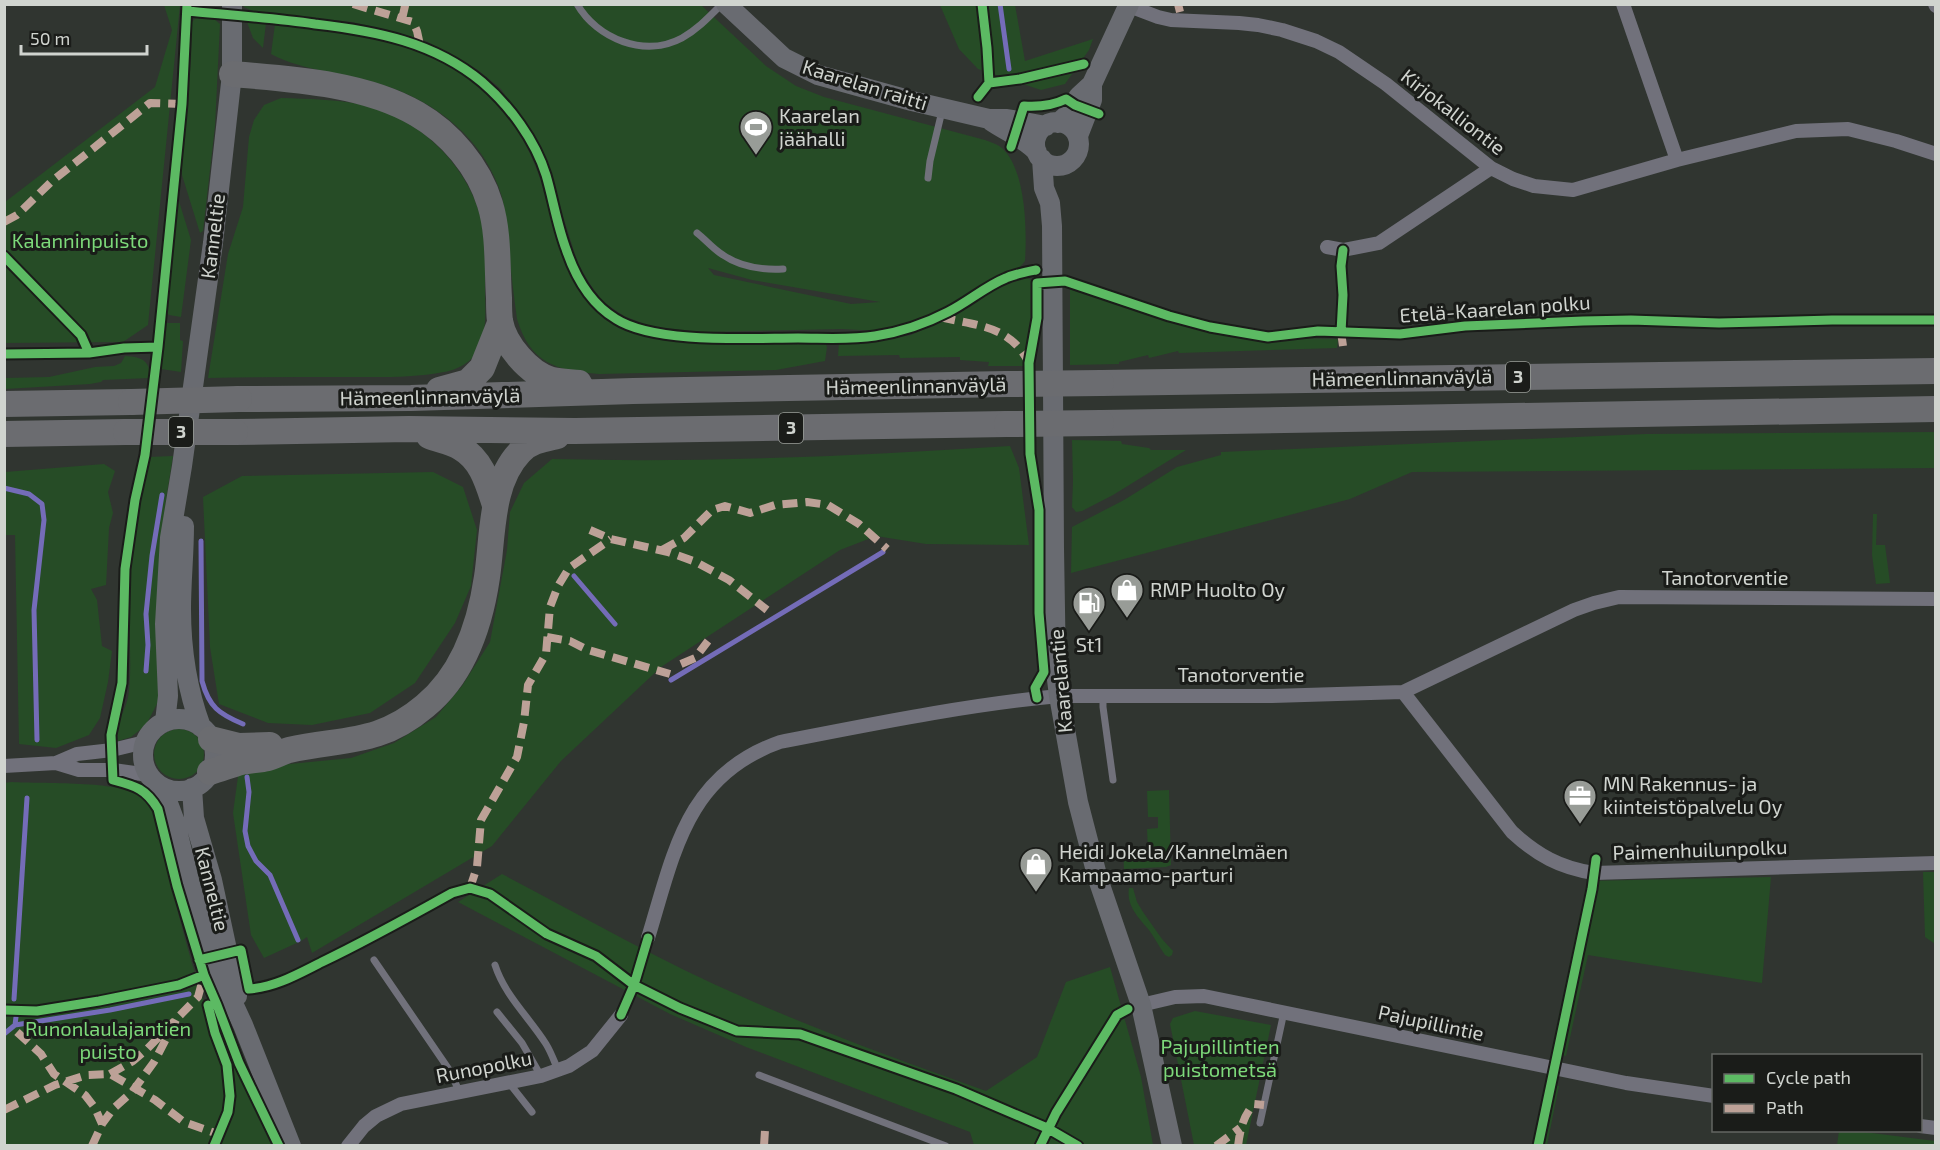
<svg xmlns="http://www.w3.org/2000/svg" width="1940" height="1150" font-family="'Exo 2',sans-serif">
	<rect width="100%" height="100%" fill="#303530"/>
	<!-- green -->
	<path fill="#264c26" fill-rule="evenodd" d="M164 5H180L148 325 123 342 5 343V202L155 87 172 30Z
		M244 5H701L766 66 796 86 824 97 985 140C990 142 997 144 1002 148 1026 170 1027 230 1025 261L1020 267 915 322 880 331 842 329 702 332 652 327 624 316 603 302 590 284 578 264 543 152 501 89 478 70 426 41 391 31 352 22 257 13 244 7ZM708 268 752 280 880 302 851 304 714 275Z
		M940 5H1015L1025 61 1093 39 1089 50 1065 84 1041 90 978 69 959 49Z
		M202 15 213 18 220 24 215 126 203 231 200 233 182 175V164L191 59 192 22 196 18Z
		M249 21 266 23 263 48 253 38 247 22Z
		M275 24C293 24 311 28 329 30 431 43 506 78 541 181 547 200 551 220 556 238 568 278 592 314 631 331 652 341 675 340 698 341 740 343 783 342 825 342L827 347 825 361 776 370 599 374C557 371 530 363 517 319 514 296 511 274 509 251 507 233 506 214 502 197 485 139 436 101 380 84 344 72 305 72 271 54Z
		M281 98C308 99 336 99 363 105 417 117 465 162 480 215 486 238 485 264 485 288 485 311 489 345 469 361 463 366 452 371 444 372 413 378 380 377 349 377 302 377 255 377 208 378L228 254 243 207 249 137 254 120 264 105Z
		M178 198 191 240 181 317 169 315 167 313Z
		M1026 277 1033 281C1040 307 1029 340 1024 366H988L989 362 960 360V357L900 358 899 355 838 356 839 342 879 341 911 335 970 307 991 291Z
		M1070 288H1075L1165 319 1232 337 1338 339 1337 348 1179 353 1178 351 1149 358 1148 355 1119 362V364L1070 365Z
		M166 323H180V340L183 341 181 372 161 369Z
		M125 356C142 357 150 360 150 378L103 380 101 382 90 384 5 389V378L49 377 95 367 114 366 121 363Z
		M1935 432V468L1412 472 1350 499 1071 573 1072 527 1124 500 1177 467 1221 455V452L1646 434Z
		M1072 440 1121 441 1122 444 1149 448 1151 450H1186L1113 495 1082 511 1076 512 1072 507 1073 481Z
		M1010 446 1019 468 1029 545 926 544 876 536 840 550 661 667 561 761 492 846 312 953 307 937 301 941 264 958 251 935 233 813 239 769 351 758 394 743 436 717 462 686 490 642 507 550 510 512 524 483 552 459C704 463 858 456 1010 446Z
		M173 456 165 506 160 558 158 702 146 725 131 737 118 741C115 724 125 712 128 697 133 668 128 629 129 599 131 551 140 504 149 457Z
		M104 464 115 471 108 492 113 513 109 528 106 585 91 589 97 600 102 646 112 651 108 682 100 718 89 735 56 748 19 744 15 535H5V472Z
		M433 472 463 487 477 530 471 586 455 623 415 683 370 713 312 725 268 723 219 704 210 647 203 497 242 476Z
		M1873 514H1877L1876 545H1885L1890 583 1876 584 1872 555Z
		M154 754a25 25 0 1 1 50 0a25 25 0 1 1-50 0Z
		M12 782C41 784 121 780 142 797 164 815 172 887 179 916 187 947 196 978 206 1008 209 1019 212 1033 217 1042 223 1051 231 1059 236 1068 252 1091 264 1120 274 1145H5L4 783Z
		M1169 790 1171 865 1166 867 1124 869 1123 850 1148 849 1147 829 1158 828V817H1148L1147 791Z
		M1923 872H1935V944L1925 937Z
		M502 874C582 916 662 962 745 998 824 1033 905 1062 986 1091L1037 1057 1066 982 1110 967 1141 1077 1153 1145H974L970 1132 746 1047 670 1014 458 902Z
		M1771 877 1762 983 1588 955 1566 1056 1551 1053 1587 881Z
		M1129 888H1133L1137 902 1143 912 1162 939 1173 951 1172 955 1169 957 1165 955C1159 947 1155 938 1149 930 1139 918 1126 906 1129 888Z
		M1195 1011 1271 1025 1246 1145H1194L1170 1024 1173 1018Z
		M1545 1082 1559 1086 1547 1145H1532Z
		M1839 1131H1856L1935 1141V1145H1837Z"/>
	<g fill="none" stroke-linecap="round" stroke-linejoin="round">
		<!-- stream -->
		<path stroke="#746cb8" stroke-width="5" d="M1000 4 1009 69
			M4 488 29 494 42 504 44 520 34 610 37 740
			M201 541 202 681C209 707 219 714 243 724
			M574 576 615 624
			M146 671 148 645 146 614 152 556 162 495
			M671 680 883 552
			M247 777 249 792 245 831 248 846 256 861 270 875 298 940
			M14 999 27 798
			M15 1025 110 1010 189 994
			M4 1034 15 1025 16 1017"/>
		<!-- lane -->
		<path stroke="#71717b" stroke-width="7" d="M577 4C597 39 645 58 682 38 698 29 709 17 722 4
			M928 178 930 161 942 111
			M697 233C706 240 713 249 723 255 740 267 763 270 783 269
			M1103 695V707L1113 780
			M374 960 450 1071 459 1091
			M495 965C505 996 529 1017 546 1044 551 1052 554 1061 558 1070
			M497 1012 522 1043 541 1076
			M759 1075 946 1146
			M509 1083 532 1112
			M1260 1123 1284 1012"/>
		<!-- street -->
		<path stroke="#71717b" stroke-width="14" d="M1623 4 1677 160
			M1935 4 1936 6
			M1129 6 1158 17 1171 20 1239 23 1258 25 1282 30 1316 41 1339 52 1386 84 1491 168 1513 179 1534 186 1573 190 1677 160 1796 131 1848 129 1896 141 1936 154
			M1327 247 1343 250 1379 243 1491 168
			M1403 692 1512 832C1537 855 1560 868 1594 873L1936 863
			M56 763 79 770H113L149 775
			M4 766 56 763 77 754 112 750 145 742
			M648 938C674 853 686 775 780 742 873 724 965 705 1059 696H1272L1403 692 1574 610 1594 603 1619 597 1936 599
			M1141 1005 1175 997 1204 996 1626 1083 1714 1096
			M1920 1126 1936 1128
			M348 1146 364 1126 376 1116 401 1104 541 1076 569 1066 592 1051 621 1015"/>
		<!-- secondary -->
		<path stroke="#696b71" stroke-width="20" d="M726 4 784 58 818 75 912 101 989 119H1007L1046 126
			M991 121C1007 132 1024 138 1037 152
			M1035 144a22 22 0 1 1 44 0a22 22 0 1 1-44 0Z
			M1058 123 1066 116 1079 96 1092 84 1129 4
			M1078 136 1092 100V84
			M1042 159 1044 188 1050 203 1052 226 1054 548 1056 671 1059 696 1078 802 1098 879 1141 1005 1172 1146
			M184 526C184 554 181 582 181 609 181 650 187 689 201 727
			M143 755a36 36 0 1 1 72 0a36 36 0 1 1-72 0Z
			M165 722 168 696 165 624 170 538 182 466 213 243 232 74V4
			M162 787 175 822 191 888 212 958 243 1025 291 1146
			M192 788 194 818 212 880 237 996"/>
		<!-- highway -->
		<path stroke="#6b6c70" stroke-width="26" d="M232 74C291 79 364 83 417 114 450 133 479 167 490 204 499 233 497 267 499 298 499 306 499 314 500 321 504 344 529 374 552 380 561 382 570 382 579 383
			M1101 383 1936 371
			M439 390 468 382 482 368 500 323
			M239 399 411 398 633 391 1007 384
			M4 404 131 402
			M1101 423 1936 409
			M235 432 409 429 575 431 1007 424
			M4 434 126 432
			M429 436C439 440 452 442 461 448 482 460 488 484 495 505
			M211 739 239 746 270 745
			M210 772C220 769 231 765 241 762 250 760 259 760 268 758 275 756 282 752 289 750 344 738 379 745 425 706 464 674 480 625 487 577 493 537 490 483 520 452 530 441 544 439 557 436"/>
		<!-- highway-bridge -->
		<path stroke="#6b6c70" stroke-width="26" d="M1007 384 1101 383
			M131 402 239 399
			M1007 424 1101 423
			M126 432H235"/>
		<!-- quiet -->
		<path stroke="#bda197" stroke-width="8" stroke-dasharray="15 8" stroke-linecap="butt" d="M353 4 413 22 417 31 420 45
			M1178 4 1180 12
			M402 19 405 6 402 4
			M4 222 17 215 51 182 150 103 182 104
			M940 317C977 326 1010 325 1029 363
			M1341 332 1343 346
			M590 530 611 539 668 552 696 562 729 580 767 610
			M662 550 684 538 712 510 725 506 750 513 775 505 807 502 828 505 859 524 887 549
			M547 637 570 641 588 650 670 674
			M681 664 695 658 708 641
			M470 888 477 867 481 820 517 757 524 722 528 685 546 654 550 607 558 586 569 568 611 539
			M17 1032 41 1054 54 1074 85 1095 95 1108 102 1124
			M110 1074 133 1061 147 1049 198 997 204 975
			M4 1110 55 1085 87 1075 110 1074 155 1100 184 1122 218 1134
			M92 1146 102 1124 113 1109 132 1092 154 1062 177 1018
			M764 1146 765 1130
			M1216 1146 1240 1128
			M1238 1146C1240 1130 1243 1116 1254 1104L1264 1105"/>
		<!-- cycleway casing -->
		<g stroke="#1a1c19" stroke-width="13">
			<path id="cycleway" d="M187 4 182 104 158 347 145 455 135 500 125 569 122 683 111 735 113 780C136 786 146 789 158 809L177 886 204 975 217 1005 239 1063 279 1146
				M187 11C230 15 273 18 315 24 376 31 434 42 482 82 510 106 535 140 546 175 553 199 557 225 566 249 575 276 591 304 616 319 655 344 751 338 798 338 823 338 851 340 875 336 901 332 925 324 948 312 968 302 986 286 1006 278 1015 274 1026 272 1036 270
				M989 83 1020 79 1084 64
				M978 97 989 83 987 48 982 4
				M1011 147 1024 106C1039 107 1052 106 1066 99L1075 105 1099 114
				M4 256 81 335 89 353
				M1341 332 1343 295 1341 266 1343 250
				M4 354 89 353 124 348 158 347
				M1037 698 1035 688 1044 672 1039 613V510L1030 454 1029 363 1037 318V283L1065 281 1169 316 1210 327 1268 337 1318 331 1400 334 1465 326 1583 321 1631 320 1719 323 1832 320H1936
				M199 960 241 950 249 989C276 987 298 974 322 962 366 941 409 917 452 893L470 888 490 894 547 934 596 956 634 985 680 1008 737 1031 800 1034 956 1089 1047 1128 1078 1146
				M208 1005 215 1033 227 1065 230 1096 228 1112 214 1146
				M4 1010 37 1011 99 1001 179 985 204 975
				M621 1015 634 985 648 938
				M1040 1146 1056 1113 1117 1015 1128 1009
				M1538 1146 1592 889 1596 859"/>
		</g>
		<!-- cycleway -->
		<use href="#cycleway" stroke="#5cba63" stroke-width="9"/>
	</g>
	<!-- icons -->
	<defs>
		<g id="stadium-pin" transform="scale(1.725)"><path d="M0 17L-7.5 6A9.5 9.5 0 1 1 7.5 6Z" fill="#989c97" stroke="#1a1c19"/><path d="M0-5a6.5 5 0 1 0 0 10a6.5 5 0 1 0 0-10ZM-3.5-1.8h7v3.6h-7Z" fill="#fff"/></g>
		<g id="shop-pin" transform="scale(1.725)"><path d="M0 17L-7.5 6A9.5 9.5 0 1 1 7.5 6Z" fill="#989c97" stroke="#1a1c19"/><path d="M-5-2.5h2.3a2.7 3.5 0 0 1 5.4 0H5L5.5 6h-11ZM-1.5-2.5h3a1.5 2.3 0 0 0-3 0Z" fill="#fff"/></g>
		<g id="fuel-pin" transform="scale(1.725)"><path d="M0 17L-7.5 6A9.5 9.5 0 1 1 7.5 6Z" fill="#989c97" stroke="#1a1c19"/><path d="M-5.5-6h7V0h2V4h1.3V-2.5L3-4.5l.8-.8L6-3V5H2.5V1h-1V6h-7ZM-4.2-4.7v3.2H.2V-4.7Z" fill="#fff"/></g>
		<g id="office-pin" transform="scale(1.725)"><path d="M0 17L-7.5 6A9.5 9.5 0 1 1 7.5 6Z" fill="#989c97" stroke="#1a1c19"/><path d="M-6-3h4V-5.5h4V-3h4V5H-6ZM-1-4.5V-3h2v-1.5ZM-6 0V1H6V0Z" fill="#fff"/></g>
	</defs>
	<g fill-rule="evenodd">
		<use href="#stadium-pin" x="756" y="127"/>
		<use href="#shop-pin" x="1127" y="590"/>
		<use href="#fuel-pin" x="1089" y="603"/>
		<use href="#office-pin" x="1580" y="796"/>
		<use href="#shop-pin" x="1036" y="864"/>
	</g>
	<g text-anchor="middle" stroke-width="6" stroke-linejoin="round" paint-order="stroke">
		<!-- shield labels -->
		<g fill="#1a1c19" stroke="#999d98" stroke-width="1.5">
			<rect x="1506" y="362" width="24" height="30" rx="4.5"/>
			<rect x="779" y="413" width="24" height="30" rx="4.5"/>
			<rect x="169" y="417" width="24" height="30" rx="4.5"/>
		</g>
		<g font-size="18" font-weight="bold" fill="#d0d4cf">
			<text x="1518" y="383">3</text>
			<text x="791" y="434">3</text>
			<text x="181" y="438">3</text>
		</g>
		<!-- street labels -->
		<g font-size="20" fill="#d0d4cf" stroke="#1a1c19">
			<text transform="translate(865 85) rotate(17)" y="7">Kaarelan raitti</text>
			<text transform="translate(1453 112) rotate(38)" y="7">Kirjokalliontie</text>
			<text transform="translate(213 236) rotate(-83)" y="7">Kanneltie</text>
			<text transform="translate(1495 309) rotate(-4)" y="7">Etelä-Kaarelan polku</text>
			<text transform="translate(1402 378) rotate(-1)" y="7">Hämeenlinnanväylä</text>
			<text transform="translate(916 386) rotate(-1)" y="7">Hämeenlinnanväylä</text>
			<text transform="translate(430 397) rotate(-1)" y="7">Hämeenlinnanväylä</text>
			<text x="1725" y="585">Tanotorventie</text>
			<text x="1241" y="682">Tanotorventie</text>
			<text transform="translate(1061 681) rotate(-95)" y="7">Kaarelantie</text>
			<text transform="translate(1700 850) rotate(-2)" y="7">Paimenhuilunpolku</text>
			<text transform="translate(212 889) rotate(76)" y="7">Kanneltie</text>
			<text transform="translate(1431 1023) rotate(12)" y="7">Pajupillintie</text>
			<text transform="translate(484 1067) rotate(-11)" y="7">Runopolku</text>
		</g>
		<!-- poi labels -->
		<g font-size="20" fill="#d0d4cf" stroke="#1a1c19" text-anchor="start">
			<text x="779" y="123">Kaarelan<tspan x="779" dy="23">jäähalli</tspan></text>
			<text x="1150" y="597">RMP Huolto Oy</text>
			<text x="1089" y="652" text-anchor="middle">St1</text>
			<text x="1603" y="791">MN Rakennus- ja<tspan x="1603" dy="23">kiinteistöpalvelu Oy</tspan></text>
			<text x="1059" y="859">Heidi Jokela/Kannelmäen<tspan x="1059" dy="23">Kampaamo-parturi</tspan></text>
		</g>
		<!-- park labels -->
		<g font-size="20" fill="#7dd97a" stroke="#1a1c19">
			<text x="80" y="248">Kalanninpuisto</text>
			<text x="108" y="1036">Runonlaulajantien<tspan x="108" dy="23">puisto</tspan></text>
			<text x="1220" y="1054">Pajupillintien<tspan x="1220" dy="23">puistometsä</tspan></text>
		</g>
	</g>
	<!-- border -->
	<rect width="1940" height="1150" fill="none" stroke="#d0d4cf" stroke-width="12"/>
	<!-- legend -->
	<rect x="1712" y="1054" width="210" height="78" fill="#1a1c19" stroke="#636662" stroke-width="1.5"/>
	<rect x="1724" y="1074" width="30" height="9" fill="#5cba63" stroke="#636662" stroke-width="1.5"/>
	<text x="1766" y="1084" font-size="18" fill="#d0d4cf">Cycle path</text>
	<rect x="1724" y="1104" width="30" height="9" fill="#bda197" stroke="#636662" stroke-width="1.5"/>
	<text x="1766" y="1114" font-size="18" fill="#d0d4cf">Path</text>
	<!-- scale -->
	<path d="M21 45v9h126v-9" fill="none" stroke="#d0d4cf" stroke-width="3"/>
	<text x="30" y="45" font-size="18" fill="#d0d4cf" stroke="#1a1c19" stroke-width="4.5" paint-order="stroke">50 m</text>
</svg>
